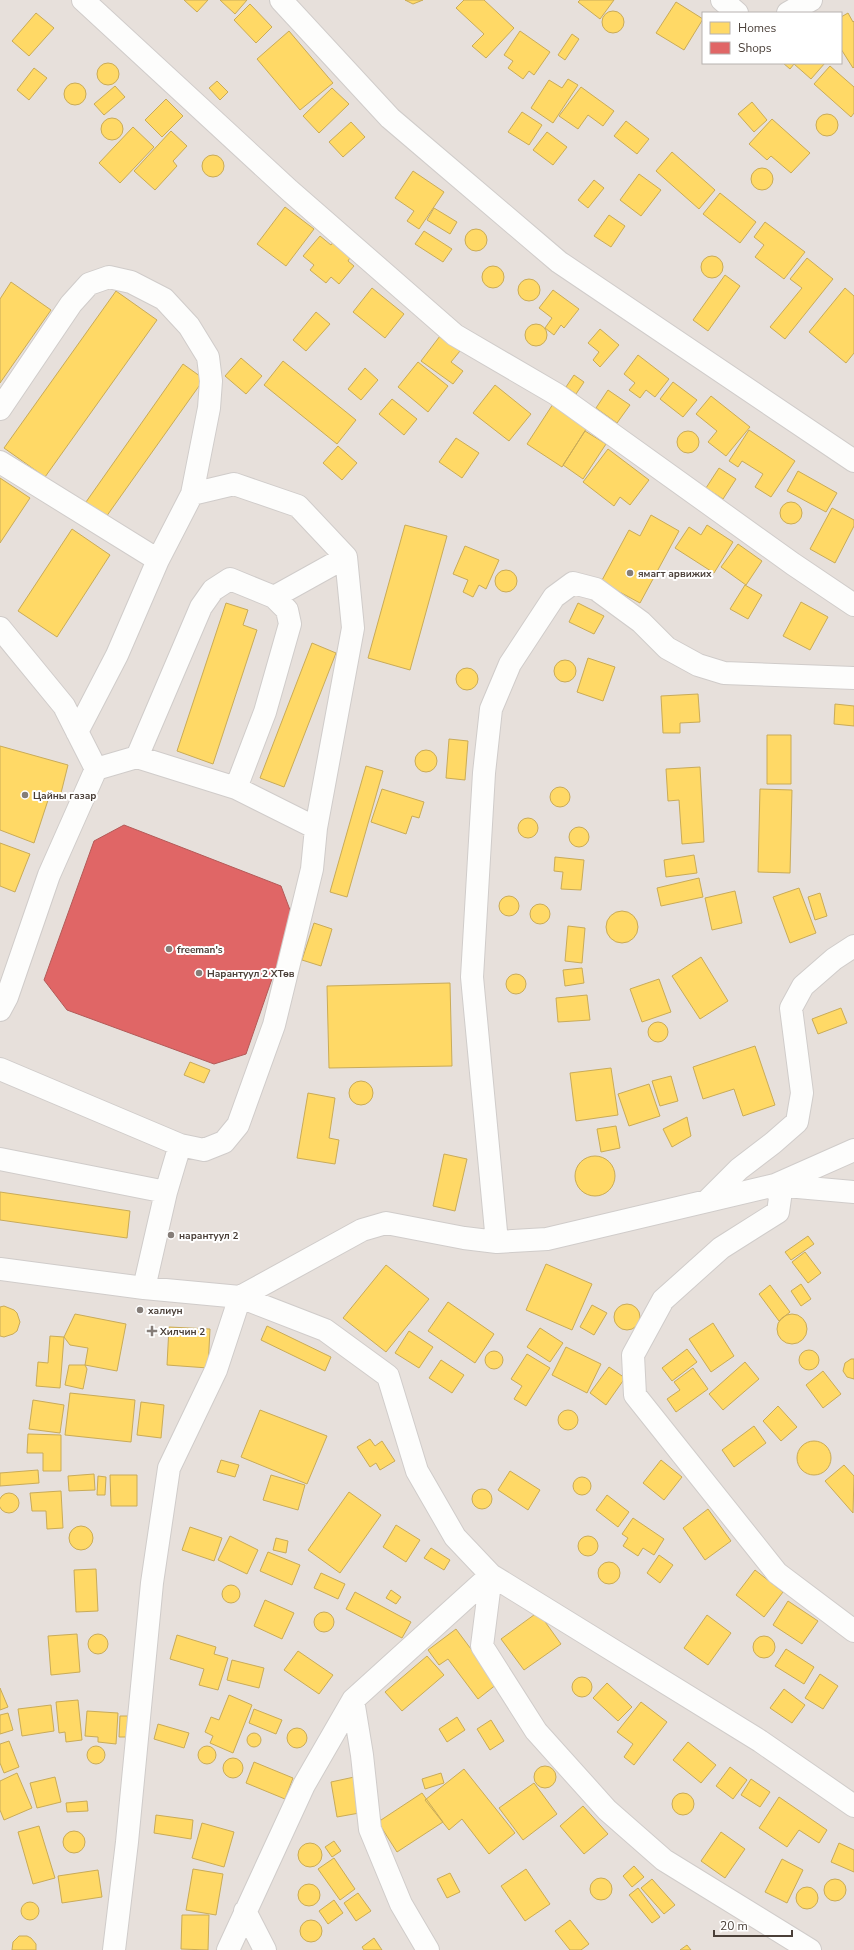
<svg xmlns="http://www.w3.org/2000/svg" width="854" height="1950" font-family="'Nunito Sans',sans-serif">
	<rect width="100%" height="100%" fill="#f3f0ee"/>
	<!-- residential -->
	<path fill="#e7e0db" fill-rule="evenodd" d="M0 0H854V1950H0ZM703 13H841V63H703Z"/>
	<!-- homes -->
	<path fill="#ffd966" stroke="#c9ab58" d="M184 0H208L197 12Z
		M220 0H247L235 14Z
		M405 0H423L413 4Z
		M464 0H484L514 28 486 58 472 46 484 34 456 8Z
		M580 0H614L600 19 578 2Z
		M676 2 703 19 684 50 656 33Z
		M250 4 272 27 256 43 234 20Z
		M602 22a11 11 0 1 1 22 0a11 11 0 1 1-22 0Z
		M36 13 54 28 29 56 12 41Z
		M848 13 853 22 854 21V67L853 68 841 49V17Z
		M289 31 333 83 300 110 257 59Z
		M520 31 550 52 534 75 529 71 523 79 508 68 513 61 504 55Z
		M572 34 579 39 565 60 558 55Z
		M97 74a11 11 0 1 1 22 0a11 11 0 1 1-22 0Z
		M783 63H825L811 79 794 64 790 69Z
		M830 66 854 87V113L851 117 814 84Z
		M34 68 47 78 29 100 17 90Z
		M568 79 578 85 553 123 531 108 549 80 562 88Z
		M217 81 228 92 220 100 209 88Z
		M64 94a11 11 0 1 1 22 0a11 11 0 1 1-22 0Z
		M115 86 125 97 104 115 94 104Z
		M581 87 614 111 603 126 588 115 578 129 559 116Z
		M332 88 349 104 319 133 303 116Z
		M166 99 183 116 162 137 145 120Z
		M752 102 767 120 754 132 738 114Z
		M522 112 542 125 529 145 508 132Z
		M816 125a11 11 0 1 1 22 0a11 11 0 1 1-22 0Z
		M101 129a11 11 0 1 1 22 0a11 11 0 1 1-22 0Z
		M772 119 810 153 791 173 771 156 767 160 749 144Z
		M626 121 649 139 637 154 614 136Z
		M351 122 365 137 343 157 329 142Z
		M133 127 154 147 120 183 99 163Z
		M171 131 187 146 173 161 177 166 155 190 134 171Z
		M547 132 567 147 553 165 533 150Z
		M672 152 715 190 699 209 656 171Z
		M202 166a11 11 0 1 1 22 0a11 11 0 1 1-22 0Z
		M751 179a11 11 0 1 1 22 0a11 11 0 1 1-22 0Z
		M413 171 444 192 419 229 407 221 414 211 395 198Z
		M639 174 661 190 641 216 620 200Z
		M594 180 604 188 588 208 578 200Z
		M720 193 756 222 740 243 703 214Z
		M285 207 314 229 286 266 257 244Z
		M434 208 457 222 450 234 427 220Z
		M609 215 625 226 611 247 594 236Z
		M765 222 805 252 784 279 755 257 764 245 754 237Z
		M465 240a11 11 0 1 1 22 0a11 11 0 1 1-22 0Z
		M424 231 452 249 443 262 415 244Z
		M320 236 331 245 334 241 351 256 348 261 354 266 339 284 331 277 326 283 310 270 314 265 303 256Z
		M701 267a11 11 0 1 1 22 0a11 11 0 1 1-22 0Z
		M807 258 833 279 785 339 770 327 802 288 790 279Z
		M482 277a11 11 0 1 1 22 0a11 11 0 1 1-22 0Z
		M725 275 740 286 708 331 693 320Z
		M518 290a11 11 0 1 1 22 0a11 11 0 1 1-22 0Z
		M11 282 51 310 0 383V299Z
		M372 288 404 314 385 338 353 312Z
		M845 288 854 296V353L846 363 809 332Z
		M553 290 579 309 564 328 561 325 554 335 545 328 552 318 539 308Z
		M116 291 157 320 45 477 4 448Z
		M316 312 330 324 306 351 293 340Z
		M525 335a11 11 0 1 1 22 0a11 11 0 1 1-22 0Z
		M600 329 619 345 600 367 593 360 599 352 588 343Z
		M440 336 460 351 451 362 463 371 453 384 421 361Z
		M638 355 669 379 655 397 646 390 640 398 629 390 635 383 624 374Z
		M241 358 262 376 246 394 225 376Z
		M283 361 356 420 337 444 264 385Z
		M418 362 448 386 428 412 398 387Z
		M183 364 204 379 106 517 86 502Z
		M365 368 378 380 361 400 348 389Z
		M574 375 584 382 576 394 566 387Z
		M673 382 697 400 683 417 660 399Z
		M495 385 531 414 509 441 473 413Z
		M608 390 630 405 617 423 596 408Z
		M711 396 750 427 726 456 708 442 717 431 696 414Z
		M392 399 417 419 404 435 379 414Z
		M553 404 588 426 562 467 527 444Z
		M749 430 795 461 771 497 755 487 763 474 742 461 738 467 729 461Z
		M677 442a11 11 0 1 1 22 0a11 11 0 1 1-22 0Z
		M585 431 606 444 583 479 563 465Z
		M456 438 479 453 462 478 439 462Z
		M338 446 357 463 342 480 323 463Z
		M608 449 649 480 630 505 620 497 614 506 583 482Z
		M719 468 736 479 723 499 706 488Z
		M798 471 837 493 826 512 787 491Z
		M0 478 30 498 0 543Z
		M780 513a11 11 0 1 1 22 0a11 11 0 1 1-22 0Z
		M832 508 854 520V526L835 563 810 549Z
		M651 515 679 531 640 603 601 582 629 530 640 536Z
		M405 525 447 536 410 670 368 658Z
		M707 525 733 542 714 573 675 548 689 527 701 535Z
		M72 529 110 555 57 637 18 611Z
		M738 544 762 561 746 585 721 567Z
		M465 546 499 560 486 589 479 585 473 597 463 592 468 580 453 574Z
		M495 581a11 11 0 1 1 22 0a11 11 0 1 1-22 0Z
		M745 585 762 595 748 619 730 609Z
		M801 602 828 617 810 650 783 636Z
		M226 603 248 610 243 625 257 630 213 764 177 751Z
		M578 603 604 616 594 634 569 622Z
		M312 643 336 653 284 787 260 778Z
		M588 658 615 667 603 701 577 692Z
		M554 671a11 11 0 1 1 22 0a11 11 0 1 1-22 0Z
		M456 679a11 11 0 1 1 22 0a11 11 0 1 1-22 0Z
		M698 694 700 722 680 723V733H663L661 696Z
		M835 704 854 706V726L834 724Z
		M767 735H791V784H767Z
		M449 739 468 741 465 780 446 778Z
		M0 746 68 765 60 797 50 794 34 843 0 830Z
		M415 761a11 11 0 1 1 22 0a11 11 0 1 1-22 0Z
		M366 766 383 771 347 897 330 892Z
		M700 767 704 842 682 844 679 800 668 801 666 769Z
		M550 797a10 10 0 1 1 20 0a10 10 0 1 1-20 0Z
		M382 789 424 802 419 818 412 816 406 834 371 822Z
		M760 789 792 790 790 873 758 872Z
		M518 828a10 10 0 1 1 20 0a10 10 0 1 1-20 0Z
		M569 837a10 10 0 1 1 20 0a10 10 0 1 1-20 0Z
		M0 843 30 854 15 892 0 886Z
		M694 855 697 873 666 877 664 860Z
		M555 857 584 860 581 890 561 889 563 872 554 871Z
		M699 878 703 897 661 906 657 888Z
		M799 888 816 933 790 943 773 897Z
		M735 891 742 923 712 930 705 898Z
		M820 893 827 916 815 920 808 897Z
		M499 906a10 10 0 1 1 20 0a10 10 0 1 1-20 0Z
		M530 914a10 10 0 1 1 20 0a10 10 0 1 1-20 0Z
		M606 927a16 16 0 1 1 32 0a16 16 0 1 1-32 0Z
		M314 923 332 929 321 966 302 960Z
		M568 926 585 928 582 963 565 961Z
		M701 957 728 1001 700 1019 672 976Z
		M582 968 584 983 565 986 563 970Z
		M506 984a10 10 0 1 1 20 0a10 10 0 1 1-20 0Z
		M659 979 671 1012 642 1022 630 989Z
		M450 983 452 1066 329 1068 327 986Z
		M587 995 590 1020 558 1022 556 998Z
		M841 1008 847 1023 818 1034 812 1019Z
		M648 1032a10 10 0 1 1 20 0a10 10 0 1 1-20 0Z
		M755 1046 775 1105 743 1116 734 1089 703 1099 693 1067Z
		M190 1062 210 1070 204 1083 184 1075Z
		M611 1068 618 1115 576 1121 570 1073Z
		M671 1076 678 1101 660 1106 652 1081Z
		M349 1093a12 12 0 1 1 24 0a12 12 0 1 1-24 0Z
		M649 1084 660 1116 629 1126 618 1094Z
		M308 1093 335 1098 329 1138 339 1140 335 1164 297 1158Z
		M687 1117 691 1136 672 1147 663 1129Z
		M616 1126 620 1148 601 1152 597 1129Z
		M444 1154 467 1159 455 1211 433 1206Z
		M575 1176a20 20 0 1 1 40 0a20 20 0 1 1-40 0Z
		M0 1192 130 1211 127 1238 0 1220Z
		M808 1236 814 1244 791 1260 785 1252Z
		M805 1252 821 1273 808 1283 792 1262Z
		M546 1264 592 1284 572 1330 526 1310Z
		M386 1265 429 1299 386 1352 343 1318Z
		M801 1284 811 1299 801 1306 791 1291Z
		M770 1285 790 1312 779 1321 759 1294Z
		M448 1302 494 1334 475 1363 428 1331Z
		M614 1317a13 13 0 1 1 26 0a13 13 0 1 1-26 0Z
		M592 1305 607 1313 594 1335 580 1327Z
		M4 1306 14 1310 17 1313 20 1322 17 1331 13 1334 4 1337 0 1336V1307Z
		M777 1329a15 15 0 1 1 30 0a15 15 0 1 1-30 0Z
		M75 1314 126 1324 117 1371 85 1365 88 1348 70 1345 64 1337Z
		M713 1323 734 1356 711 1372 689 1339Z
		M267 1326 331 1357 325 1371 261 1340Z
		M169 1327 210 1329 208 1368 167 1365Z
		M540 1328 563 1343 550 1362 527 1347Z
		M409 1331 433 1347 419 1368 395 1353Z
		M50 1336 64 1337 60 1388 36 1386 38 1362 48 1363Z
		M566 1347 601 1364 587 1393 552 1375Z
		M687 1349 697 1362 672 1381 662 1368Z
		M799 1360a10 10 0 1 1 20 0a10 10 0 1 1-20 0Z
		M485 1360a9 9 0 1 1 18 0a9 9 0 1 1-18 0Z
		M527 1354 550 1368 526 1406 514 1399 522 1386 511 1379Z
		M851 1359H854V1379L847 1377 843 1371 845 1363Z
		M441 1360 464 1375 452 1393 429 1378Z
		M745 1362 759 1379 723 1410 709 1394Z
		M69 1365H85L87 1369 83 1389 65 1385Z
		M609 1367 625 1378 606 1405 590 1393Z
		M693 1368 708 1389 676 1412 667 1399 680 1390 674 1382Z
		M823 1371 841 1394 823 1408 806 1385Z
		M70 1393 135 1400 131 1442 65 1435Z
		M33 1400 64 1405 60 1433 29 1429Z
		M141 1402 164 1405 161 1438 137 1435Z
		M778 1406 797 1427 781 1441 763 1421Z
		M260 1410 327 1436 307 1484 241 1457Z
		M558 1420a10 10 0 1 1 20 0a10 10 0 1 1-20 0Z
		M754 1426 766 1443 734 1467 722 1450Z
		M28 1434 61 1435V1471H43V1453H27Z
		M370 1439 375 1446 382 1441 395 1461 380 1470 376 1463 370 1467 357 1447Z
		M797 1458a17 17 0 1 1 34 0a17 17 0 1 1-34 0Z
		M221 1460 239 1465 235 1477 217 1472Z
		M661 1460 682 1477 664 1500 643 1483Z
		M844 1465 854 1476 853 1513 825 1481Z
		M38 1470 39 1483 0 1486V1473Z
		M510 1471 540 1490 528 1510 498 1490Z
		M94 1474 95 1490 69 1491 68 1476Z
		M110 1475H137V1506H111Z
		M271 1475 305 1485 298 1510 263 1500Z
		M98 1476 106 1477 105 1495H97Z
		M573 1486a9 9 0 1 1 18 0a9 9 0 1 1-18 0Z
		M472 1499a10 10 0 1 1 20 0a10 10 0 1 1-20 0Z
		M61 1491 63 1528 47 1529 46 1511H32L30 1493Z
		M349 1492 381 1515 340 1573 308 1550Z
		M-1 1503a10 10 0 1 1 20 0a10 10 0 1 1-20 0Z
		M607 1495 629 1512 618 1527 596 1510Z
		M708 1509 731 1541 705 1560 683 1528Z
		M633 1518 664 1539 654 1555 643 1548 638 1556 623 1546 628 1538 622 1534Z
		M396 1525 420 1540 406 1562 383 1547Z
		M69 1538a12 12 0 1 1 24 0a12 12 0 1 1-24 0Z
		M190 1527 222 1538 214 1561 182 1550Z
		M230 1536 258 1550 247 1574 218 1560Z
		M578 1546a10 10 0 1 1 20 0a10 10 0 1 1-20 0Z
		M276 1538 288 1541 286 1553 273 1550Z
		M431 1548 450 1560 444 1570 424 1558Z
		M268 1552 300 1565 292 1585 260 1571Z
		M659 1555 673 1565 660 1583 647 1573Z
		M598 1573a11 11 0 1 1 22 0a11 11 0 1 1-22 0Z
		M96 1569 98 1611 76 1612 74 1570Z
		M755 1570 783 1592 764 1617 736 1595Z
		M321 1573 345 1584 338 1599 314 1588Z
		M222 1594a9 9 0 1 1 18 0a9 9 0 1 1-18 0Z
		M391 1590 401 1597 396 1604 386 1598Z
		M355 1592 411 1622 402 1638 346 1609Z
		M265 1600 294 1613 282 1639 254 1626Z
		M788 1601 818 1621 802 1644 773 1625Z
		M314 1622a10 10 0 1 1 20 0a10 10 0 1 1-20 0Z
		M538 1612 561 1644 524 1670 501 1639Z
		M707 1615 731 1633 708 1665 684 1648Z
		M456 1629 497 1684 478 1699 448 1659 439 1665 428 1650Z
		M88 1644a10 10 0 1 1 20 0a10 10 0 1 1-20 0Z
		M77 1634 80 1672 51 1675 48 1636Z
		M177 1635 216 1647 214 1654 228 1658 218 1690 199 1685 204 1669 170 1659Z
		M753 1647a11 11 0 1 1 22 0a11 11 0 1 1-22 0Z
		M786 1649 814 1667 804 1684 775 1666Z
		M298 1651 333 1675 319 1694 284 1670Z
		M427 1656 444 1675 402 1711 385 1692Z
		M232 1660 264 1668 259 1688 227 1680Z
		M820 1674 838 1686 823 1709 805 1698Z
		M572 1687a10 10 0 1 1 20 0a10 10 0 1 1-20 0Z
		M607 1683 632 1707 618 1721 593 1698Z
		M0 1688 8 1707 0 1710Z
		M784 1689 805 1705 792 1723 770 1708Z
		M229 1695 252 1705 233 1753 210 1743 213 1736 205 1732 211 1717 219 1720Z
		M78 1700 82 1740 66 1742 65 1732 59 1733 56 1702Z
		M641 1702 667 1722 634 1765 624 1757 633 1744 617 1732Z
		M51 1705 54 1731 22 1736 18 1709Z
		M254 1709 282 1720 276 1734 249 1723Z
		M87 1711 118 1713 116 1744 98 1742V1737L85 1736Z
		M8 1713 13 1730 0 1734V1715Z
		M120 1716H130L129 1737H119Z
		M457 1717 465 1730 447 1742 439 1729Z
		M491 1720 504 1741 490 1750 477 1729Z
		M158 1724 189 1733 184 1748 154 1739Z
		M287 1738a10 10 0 1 1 20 0a10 10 0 1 1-20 0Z
		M247 1740a7 7 0 1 1 14 0a7 7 0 1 1-14 0Z
		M9 1741 19 1767 4 1773 0 1763V1744Z
		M688 1742 716 1765 701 1783 673 1760Z
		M198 1755a9 9 0 1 1 18 0a9 9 0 1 1-18 0Z
		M87 1755a9 9 0 1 1 18 0a9 9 0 1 1-18 0Z
		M223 1768a10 10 0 1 1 20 0a10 10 0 1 1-20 0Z
		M254 1762 293 1778 285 1799 246 1783Z
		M534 1777a11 11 0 1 1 22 0a11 11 0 1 1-22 0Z
		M730 1767 747 1780 733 1799 716 1786Z
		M464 1769 515 1833 489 1854 462 1819 449 1830 425 1800Z
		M17 1773 32 1808 4 1820 0 1810V1781Z
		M441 1773 444 1783 425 1789 422 1779Z
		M359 1776 365 1812 337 1817 331 1782Z
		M55 1777 61 1802 37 1808 30 1783Z
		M751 1779 770 1792 760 1807 741 1795Z
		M534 1783 557 1814 523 1840 499 1808Z
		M672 1804a11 11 0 1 1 22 0a11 11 0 1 1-22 0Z
		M422 1793 443 1822 397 1852 378 1822Z
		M779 1797 827 1830 819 1843 799 1830 787 1847 759 1828Z
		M87 1801 88 1811 67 1812 66 1803Z
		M583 1806 608 1834 584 1854 560 1826Z
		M156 1815 193 1820 191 1839 154 1833Z
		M202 1823 234 1832 224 1867 192 1858Z
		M39 1826 55 1878 33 1884 18 1832Z
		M63 1842a11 11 0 1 1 22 0a11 11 0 1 1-22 0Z
		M721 1832 745 1849 725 1878 701 1861Z
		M334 1841 341 1851 332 1857 325 1847Z
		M839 1843 854 1850V1872L831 1862Z
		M298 1855a12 12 0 1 1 24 0a12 12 0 1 1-24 0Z
		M334 1858 355 1889 340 1900 318 1869Z
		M782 1859 803 1870 787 1903 765 1892Z
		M634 1866 644 1877 632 1887 623 1876Z
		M193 1869 223 1874 216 1915 186 1910Z
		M526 1869 550 1904 525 1921 501 1886Z
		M98 1870 102 1897 62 1903 58 1876Z
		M450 1873 460 1892 447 1898 437 1879Z
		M590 1889a11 11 0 1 1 22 0a11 11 0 1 1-22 0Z
		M652 1879 675 1905 664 1914 641 1888Z
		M824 1890a11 11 0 1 1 22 0a11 11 0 1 1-22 0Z
		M298 1895a11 11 0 1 1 22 0a11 11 0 1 1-22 0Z
		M796 1898a11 11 0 1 1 22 0a11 11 0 1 1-22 0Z
		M638 1888 660 1917 652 1923 629 1895Z
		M358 1893 371 1911 356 1921 344 1903Z
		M334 1900 343 1913 328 1924 319 1911Z
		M21 1911a9 9 0 1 1 18 0a9 9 0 1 1-18 0Z
		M182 1915H209L208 1950 181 1949Z
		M570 1920 589 1944 581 1950H570L555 1931Z
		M300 1931a11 11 0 1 1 22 0a11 11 0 1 1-22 0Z
		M19 1936H27L31 1938 36 1944V1950H12L13 1942Z
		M374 1938 382 1950H364L362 1947Z
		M687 1945 691 1950H680Z"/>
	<!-- shops -->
	<path fill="#e06666" stroke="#b35a58" d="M124 825 281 886 293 918 246 1054 214 1064 67 1010 44 980 94 841Z"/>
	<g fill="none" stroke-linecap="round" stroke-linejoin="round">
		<!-- minor casing -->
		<g stroke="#d0ccca" stroke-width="24">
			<path id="minor" d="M83 0 289 190 455 335 556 394 793 564 854 605
				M281 0 390 118 559 262 854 461
				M722 0 737 13
				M788 13 811 0
				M0 409 71 304 89 284 109 277 131 282 164 299 189 326 208 357 211 381 209 408 192 494
				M0 462 158 560
				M274 597 346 557
				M0 628 64 706 96 769
				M77 732 117 655 158 560 192 494 234 484 298 506 346 557 353 628 316 828 312 869 274 1025 238 1125 224 1142 204 1150 180 1145 166 1192 144 1288
				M137 757 236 788 316 828
				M0 1010 7 997 49 875 96 769 137 757 201 607 213 590 230 579 274 597 287 610 290 624 265 712 236 788
				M0 1069 180 1145
				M0 1159 166 1192
				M854 1192 775 1185 780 1198 778 1212 721 1248 663 1300 633 1355 635 1395 777 1573 854 1631
				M707 1201 739 1169 773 1143 797 1122 802 1093 791 1008 803 986 834 959 854 946
				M497 1242 472 977 484 773 491 709 510 664 554 597 573 583 596 589 641 622 667 648 698 665 724 673 854 678
				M0 1269 144 1288 240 1297 362 1230 386 1223 464 1238 497 1242 547 1239 775 1185 854 1150
				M353 1700 362 1755 370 1829 401 1904 428 1950
				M245 1911 265 1950
				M114 1950 127 1842 152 1583 169 1468 216 1370 240 1297 325 1330 388 1376 417 1471 455 1537 491 1575 760 1741 854 1806
				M228 1950 304 1785 353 1700 491 1575 482 1646 536 1731 607 1810 664 1860 810 1950"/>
		</g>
		<!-- minor -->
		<use href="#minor" stroke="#fdfdfc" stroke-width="22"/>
	</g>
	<!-- markers -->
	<g fill="#857d78" stroke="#fff" stroke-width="1.5">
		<circle cx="630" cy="573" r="4"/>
		<circle cx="25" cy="795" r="4"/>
		<circle cx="169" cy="949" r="4"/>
		<circle cx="199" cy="973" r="4"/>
		<circle cx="171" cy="1235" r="4"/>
		<circle cx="140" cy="1310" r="4"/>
		<path d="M150 1325h4v4h4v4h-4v4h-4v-4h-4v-4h4z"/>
	</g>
	<g text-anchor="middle" stroke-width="4" stroke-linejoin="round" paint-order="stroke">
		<!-- poi labels -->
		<g font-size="10" font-weight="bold" fill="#4a3f38" stroke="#fff" text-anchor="start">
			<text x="638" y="577">ямагт арвижих</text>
			<text x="33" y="799">Цайны газар</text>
			<text x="177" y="953">freeman's</text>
			<text x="207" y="977">Нарантуул 2 ХТөв</text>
			<text x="179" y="1239">нарантуул 2</text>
			<text x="148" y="1314">халиун</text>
			<text x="160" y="1335">Хилчин 2</text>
		</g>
	</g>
	<!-- legend -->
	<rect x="702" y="12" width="140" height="52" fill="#ffffff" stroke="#b7b2af"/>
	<rect x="710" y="22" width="20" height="12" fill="#ffd966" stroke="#b7b2af"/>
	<text x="738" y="32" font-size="12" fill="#4a3f38">Homes</text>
	<rect x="710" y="42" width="20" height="12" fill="#e06666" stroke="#b7b2af"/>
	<text x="738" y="52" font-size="12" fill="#4a3f38">Shops</text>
	<!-- scale -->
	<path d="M714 1930v6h78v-6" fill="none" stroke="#4a3f38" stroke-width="2"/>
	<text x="720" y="1930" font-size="12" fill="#4a3f38" stroke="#ffffff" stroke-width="3" paint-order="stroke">20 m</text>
</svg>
